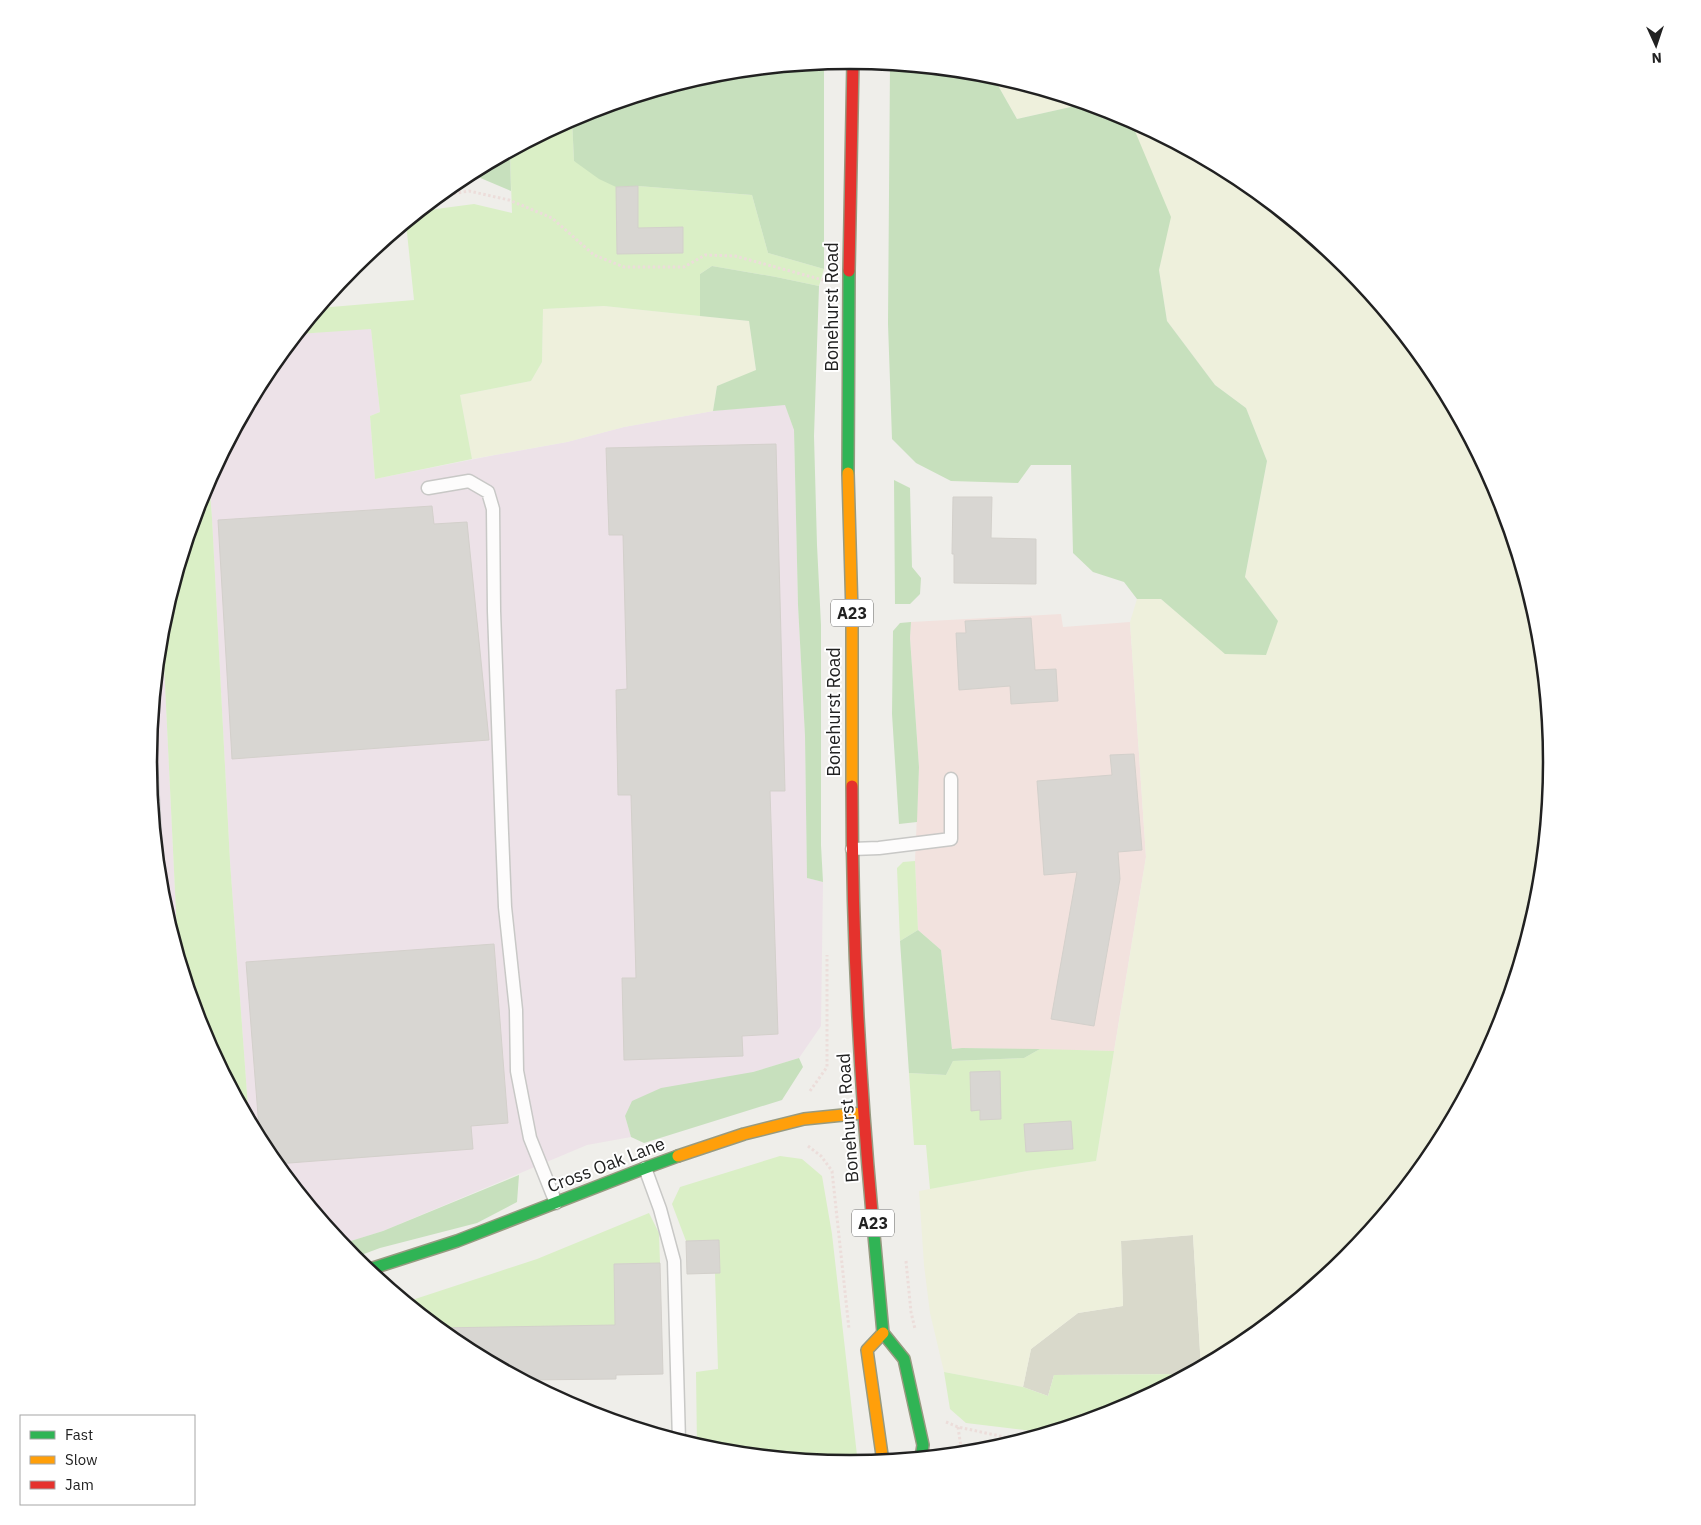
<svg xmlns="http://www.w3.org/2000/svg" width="1701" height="1525" font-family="'IBM Plex Sans',sans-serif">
	<rect width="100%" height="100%" fill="#efeeea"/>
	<!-- commercial -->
	<path fill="#f2e2de" d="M1061 614 1063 627 1130 622 1146 857 1114 1051 962 1048 952 1049 941 950 918 930 915 861 919 767 910 638 911 622Z"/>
	<!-- industrial -->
	<path fill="#ede2e8" d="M371 328 380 412 370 416 375 479 495 455 567 442 624 427 713 411 785 404 794 430 798 605 805 736 807 878 823 882 821 1026 799 1058 753 1072 625 1116 631 1137 587 1145 383 1231 341 1244 266 1153 249 1121 230 862 212 518 209 480 267 372 298 334Z
		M162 623 178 953 161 899 148 762Z"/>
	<!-- construction -->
	<path fill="#d9d9cb" d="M1193 1235 1201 1368 1190 1374 1054 1375 1048 1396 1023 1387 1031 1349 1078 1313 1123 1306 1121 1241Z"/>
	<!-- farmland -->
	<path fill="#eef0dc" d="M992 75 1120 114 1241 179 1347 266 1435 372 1500 494 1540 626 1553 763 1539 900 1499 1032 1434 1153 1347 1259 1241 1347 1201 1368 1193 1235 1121 1241 1123 1306 1078 1313 1031 1349 1023 1387 944 1372 930 1313 924 1265 919 1191 1027 1171 1096 1161 1146 857 1130 622 1137 599H1161L1226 654 1278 621 1245 577 1267 461 1246 408 1215 385 1167 321 1159 270 1170 217 1084 104 1017 119Z
		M604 306 749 321 756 371 717 386 713 411 624 427 567 442 472 459 460 395 531 381 542 362 543 309Z"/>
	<!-- grass -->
	<path fill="#daefc6" d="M572 119 574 161 638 186 752 195 768 253 824 269 819 286 776 277 712 266 700 274V316L604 306 543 309 542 362 531 381 460 395 472 459 375 479 370 416 380 412 371 329 298 334 319 308 414 300 406 223 421 211 474 204 512 213 510 152Z
		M209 480 212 518 230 862 249 1121 201 1031 178 953 162 623 202 493Z
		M915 861 918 930 900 941 897 868 903 862Z
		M1040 1049 1114 1051 1096 1161 1027 1171 930 1189 926 1145H914L909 1073 946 1075 953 1061 1024 1058Z
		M780 1156 802 1159 822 1176 832 1234 858 1464 850 1465 713 1451 697 1447 696 1372 718 1369 715 1273 720 1272 719 1240 686 1241 672 1204 680 1187Z
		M649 1213 659 1233 660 1263 614 1264 615 1325 438 1329 406 1302 537 1259Z
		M944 1372 1023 1387 1048 1396 1054 1375 1190 1374 1119 1412 1049 1433 966 1423 950 1409Z"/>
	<!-- forest -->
	<path fill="#c7e0bd" d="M824 63V269L768 253 752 195 638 186 616 187 599 179 574 161 572 119 582 113 714 73Z
		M890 64 992 75 1017 119 1084 104 1132 124 1171 217 1159 270 1167 321 1215 385 1246 408 1267 461 1245 577 1278 621 1266 655 1225 654 1161 599H1137L1124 582 1093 572 1073 553 1071 465H1031L1018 483 951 481 916 463 892 439 888 324Z
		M510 152 511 191 478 177V169Z
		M712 266 776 277 819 286 814 436 817 545 821 625V845L823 882 807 878 805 736 798 605 794 430 785 405 713 411 717 386 756 370 749 321 700 316V274Z
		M894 480 910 488 912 567 921 578 920 594 910 604H895Z
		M911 622 910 638 919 767 917 822 899 824 892 714 893 631 900 623Z
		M918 930 941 950 952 1049 962 1048 1040 1049 1024 1058 953 1061 946 1075 909 1073 900 941Z
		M799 1058 803 1067 782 1100 644 1143 631 1137 625 1116 632 1101 661 1088 753 1072Z
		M519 1175 517 1202 477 1223 380 1248 353 1258 341 1244 383 1231Z"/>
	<!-- building -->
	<path fill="#d8d6d2" stroke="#d3d0cb" d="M638 186V228L683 227V253L617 254 616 187Z
		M776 444 785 791H770L778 1034 742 1036 743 1056 624 1060 622 978H636L631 795H618L616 690 627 689 623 535H609L606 448Z
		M953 497H992L991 538 1036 539V584L954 583V554H952Z
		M432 506 434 524 467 522 489 740 232 759 218 520Z
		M1031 618 1035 670 1056 669 1058 701 1011 704 1010 686 959 690 956 633H966L965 621Z
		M1134 754 1142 850 1118 852 1120 879 1094 1026 1051 1019 1077 872 1044 875 1037 781 1112 775 1110 755Z
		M494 944 508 1123 471 1126 473 1149 276 1164 266 1153 260 1141 246 962Z
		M1000 1071 1001 1119 980 1120V1110L971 1111 970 1072Z
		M1071 1121 1073 1149 1026 1152 1024 1124Z
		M719 1240 720 1273 687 1274 686 1241Z
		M660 1263 663 1374 616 1375V1379L524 1380 460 1346 438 1328 615 1325 614 1264Z"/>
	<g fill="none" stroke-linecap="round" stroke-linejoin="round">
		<!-- lane casing -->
		<g stroke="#c8c8c6" stroke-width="15">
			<path id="lane" d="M428 488 469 481 488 492 493 509 494 611 502 833 505 907 516 1010 517 1071 530 1138 556 1203
				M852 849 879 848 951 839V779
				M645 1168 660 1209 674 1261 679 1441"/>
		</g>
		<!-- fast casing -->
		<g stroke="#979a80" stroke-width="14">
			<path id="fast" d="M848 473 849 271
				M872 1213 883 1333 904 1359 923 1445 921 1458
				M367 1270 457 1241 645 1168 678 1156"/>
		</g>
		<!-- slow casing -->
		<g stroke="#979a80" stroke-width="14">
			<path id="slow" d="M848 473 852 614V786
				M678 1156 744 1134 804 1119 863 1113
				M883 1333 867 1350 883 1462"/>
		</g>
		<!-- jam casing -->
		<g stroke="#979a80" stroke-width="14">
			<path id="jam" d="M849 271 853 60
				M852 786C852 928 859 1071 872 1213"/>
		</g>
		<!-- path -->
		<path stroke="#ecddda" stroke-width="3" stroke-dasharray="2.5 2.5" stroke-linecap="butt" d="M439 196 469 191 509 200 552 218 594 255 624 267H684L705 255 735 256 823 280
			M810 1091 827 1067V955
			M808 1146 821 1156 832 1171 849 1329
			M906 1261 911 1312 915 1329
			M946 1422 958 1427 1023 1441
			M958 1427 962 1454"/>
		<!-- lane -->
		<use href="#lane" stroke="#fdfcfc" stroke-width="12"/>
		<!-- fast -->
		<use href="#fast" stroke="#30b455" stroke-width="11"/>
		<!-- slow -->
		<use href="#slow" stroke="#ff9f0a" stroke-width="11"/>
		<!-- jam -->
		<use href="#jam" stroke="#e5322d" stroke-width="11"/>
		<!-- rail casing -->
		<g stroke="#cbcbcb" stroke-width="5.5">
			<path id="rail" d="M153 713 163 906"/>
		</g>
		<!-- rail -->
		<use href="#rail" stroke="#fff" stroke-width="4" stroke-dasharray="11" stroke-linecap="butt"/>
	</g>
	<g text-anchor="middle" stroke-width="4" stroke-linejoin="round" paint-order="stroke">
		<!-- shield labels -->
		<g fill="#fff" stroke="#646464" stroke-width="1">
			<rect x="831" y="599.5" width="42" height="27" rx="4"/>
			<rect x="852" y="1209.5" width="42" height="27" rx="4"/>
		</g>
		<g font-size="16" font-weight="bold" fill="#212121">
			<text x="852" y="619">A23</text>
			<text x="873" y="1229">A23</text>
		</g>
		<!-- street labels -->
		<g font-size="18" fill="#212121" stroke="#fff">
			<text transform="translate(832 307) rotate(-90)" y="6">Bonehurst Road</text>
			<text transform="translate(834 712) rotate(-90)" y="6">Bonehurst Road</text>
			<text transform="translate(848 1118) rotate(-94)" y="6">Bonehurst Road</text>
			<text transform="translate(606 1165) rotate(-21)" y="6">Cross Oak Lane</text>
		</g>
	</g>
	<!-- crop -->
	<path d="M0 0H1701V1525H0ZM157 762a693 693 0 1 1 1386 0a693 693 0 1 1-1386 0Z" fill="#fff" fill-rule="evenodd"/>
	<path fill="none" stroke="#212121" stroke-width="2.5" d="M157 762a693 693 0 1 1 1386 0a693 693 0 1 1-1386 0Z"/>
	<!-- legend -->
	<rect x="20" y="1415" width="175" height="90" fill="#ffffff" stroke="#a6a6a6"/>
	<rect x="30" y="1431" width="25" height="8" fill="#30b455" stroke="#a6a6a6"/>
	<text x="65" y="1440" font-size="15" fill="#212121">Fast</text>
	<rect x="30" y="1456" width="25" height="8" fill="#ff9f0a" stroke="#a6a6a6"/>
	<text x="65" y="1465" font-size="15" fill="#212121">Slow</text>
	<rect x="30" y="1481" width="25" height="8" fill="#e5322d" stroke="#a6a6a6"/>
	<text x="65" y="1490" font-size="15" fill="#212121">Jam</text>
	<!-- north arrow -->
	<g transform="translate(1656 45) rotate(177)" stroke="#ffffff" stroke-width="4" paint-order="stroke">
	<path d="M0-4L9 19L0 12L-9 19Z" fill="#212121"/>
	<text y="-8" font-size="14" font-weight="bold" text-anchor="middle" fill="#212121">N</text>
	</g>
</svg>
